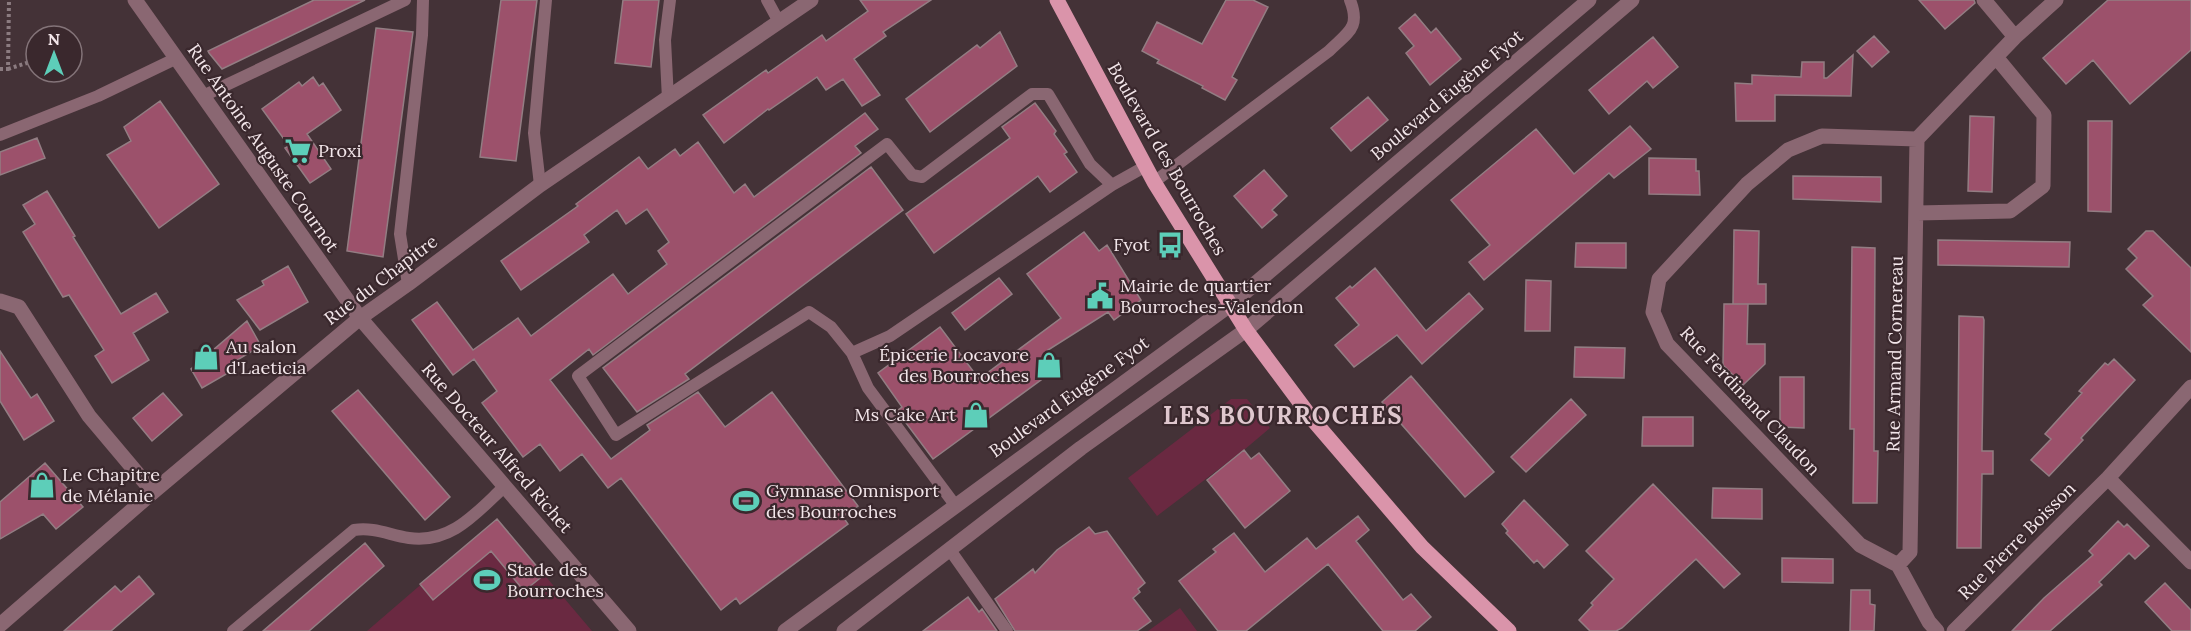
<svg xmlns="http://www.w3.org/2000/svg" width="2191" height="631" font-family="Lora,serif">
	<rect width="100%" height="100%" fill="#443237"/>
	<!-- green -->
	<path fill="#6a2941" d="M1231 399H1247L1270 428 1244 450 1157 516 1128 478Z
		M497 519 592 631H367Z
		M1180 608 1197 631H1148Z"/>
	<!-- building -->
	<path fill="#9c516b" stroke="#937d83" stroke-width="1.5" d="M314 0H365L222 69 209 53 208 51Z
		M501 0H537L516 161 480 157Z
		M623 0H659L651 67 615 63Z
		M860 0H931L883 32 886 36 854 59 880 95 862 106 843 79 826 90 817 77 769 110 768 109 724 143 703 115 766 70 768 73 822 35 826 41 868 11Z
		M1226 0H1253L1268 7 1232 77 1237 80 1225 100 1202 88 1203 86 1157 63 1159 60 1142 51 1157 22 1202 44Z
		M1919 0H1974L1975 3 1945 29Z
		M2108 0H2191V50L2130 104 2093 60 2066 84 2043 58Z
		M1415 14 1431 33 1436 28 1461 59 1430 85 1406 53 1414 46 1399 28Z
		M376 28 413 32 383 257 347 251Z
		M1000 32 1017 66 930 132 906 99 977 45 980 48Z
		M1874 36 1889 52 1872 67 1857 51Z
		M1653 37 1678 67 1653 88 1647 81 1609 114 1589 90Z
		M1853 55 1851 96 1775 95V121H1736L1735 83 1752 84V75L1801 77 1802 62H1824V78H1827Z
		M313 77 319 86 323 83 341 110 307 134 331 169 310 183 285 148 289 146 262 109 299 82 302 86Z
		M1368 97 1388 120 1351 151 1331 128Z
		M160 101 219 184 159 228 107 155 131 141 124 127Z
		M1035 103 1056 131 1054 134 1067 152 1064 154 1077 172 1050 192 1038 176 934 253 906 214 1010 138 1002 127Z
		M865 113 878 129 855 146 861 153 593 355 589 349 550 380 611 459 650 430 647 425 698 392 725 427 772 392 858 506 843 517 848 524 740 604 736 598 721 610 621 478 608 488 582 454 560 471 540 444 523 457 482 403 497 391 474 359 453 375 412 320 437 302 473 350 518 318 531 336 613 274 628 294 667 264 658 251 669 242 647 209 626 224 617 210 584 235 589 242 521 290 501 261 578 206 576 204 639 157 648 169 675 149 680 156 698 142 734 193 745 184 754 197Z
		M1970 116 1994 117 1992 192 1968 191Z
		M2088 121H2112L2111 212 2088 211Z
		M1630 126 1651 149 1614 178 1609 173 1484 280 1469 262 1490 245 1451 200 1536 129 1574 174Z
		M37 138 45 158 0 175V152Z
		M1649 158 1696 159V171H1699L1700 195 1649 194Z
		M871 167 903 210 685 374 689 379 637 412 603 368Z
		M1264 170 1287 196 1272 210 1277 215 1262 228 1234 196Z
		M1793 176 1881 177V202L1793 199Z
		M47 191 75 236 73 237 121 314 156 293 168 312 133 333 149 360 112 383 95 356 104 350 69 295 63 297 23 232 35 224 23 205Z
		M1734 230 1759 231 1758 284H1766V304H1733Z
		M2146 231H2153L2191 268V352L2143 305 2153 296 2126 269 2137 258 2128 249Z
		M1084 232 1099 251 1107 245 1141 300 1114 320 1108 312 1048 350 1060 366 933 459 897 411 902 407 878 373 940 327 979 379 1061 318 1027 274Z
		M1938 240 2070 242 2069 267 1938 265Z
		M1576 243H1626V268L1575 267Z
		M1852 247 1875 248 1874 451H1878L1877 503H1853L1854 429H1850Z
		M288 266 308 302 260 330 237 300 264 285 262 281Z
		M1375 268 1426 331 1469 293 1483 309 1422 364 1397 335 1354 367 1335 345 1359 325 1336 298 1350 286 1352 288Z
		M999 278 1012 294 965 330 952 313Z
		M1526 280 1551 281 1550 331H1525Z
		M1724 304H1748L1747 344H1765V364L1743 385 1723 365Z
		M1959 316 1983 317 1984 320 1982 448V451H1993V474H1982L1981 548H1957Z
		M247 321 261 346 232 363 235 369 202 388 191 369Z
		M1575 347 1625 348 1624 378 1574 377Z
		M0 351 31 398 37 394 54 421 24 440 0 401Z
		M2114 359 2135 380 2081 438 2083 440 2049 476 2031 460 2051 439 2045 434 2082 393 2079 391 2105 363 2108 365Z
		M1411 376 1494 472 1465 497 1382 402Z
		M1780 377H1804V428L1780 427Z
		M358 390 450 497 425 520 332 411Z
		M163 393 182 415 152 441 133 418Z
		M1571 399 1586 415 1526 472 1511 457Z
		M1643 417H1693V446H1642Z
		M1244 450 1251 459 1259 453 1290 491 1245 528 1207 480Z
		M45 463 83 507 56 529 43 514 0 539V502Z
		M1653 484 1740 574 1724 588 1696 559 1622 628 1616 631H1590L1579 620 1593 605 1591 603 1614 579 1586 551Z
		M1713 488 1762 489V519L1712 518Z
		M1524 500 1568 545 1544 568 1537 560 1534 563 1506 533 1508 531 1502 524Z
		M1358 516 1369 530 1356 541 1403 600 1411 594 1431 617 1415 631H1383L1328 564 1246 631H1218L1179 581 1216 552 1213 549 1234 533 1265 572 1307 538 1316 549Z
		M497 519 544 575 524 591 491 551 433 600 420 584Z
		M2118 521 2124 527 2127 524 2149 546 2135 559 2129 553 2099 582 2102 585 2050 631H2012L2044 598 2093 555 2089 551Z
		M1089 527 1095 534 1107 531 1145 583 1138 589 1140 592 1133 598 1151 621 1137 631H1015L995 599 1033 569 1035 573 1057 550Z
		M365 543 384 566 309 631H263Z
		M1782 558 1833 559V583L1782 582Z
		M139 576 154 594 111 631H64L115 586 121 592Z
		M2165 583 2191 610V631H2172L2145 602Z
		M1851 590H1870V604L1875 605 1874 631H1850Z
		M968 597 979 612 982 609 997 631H923Z"/>
	<g fill="none" stroke-linecap="round" stroke-linejoin="round">
		<!-- path -->
		<path stroke="#8b7b80" stroke-width="4" stroke-dasharray="3 3" stroke-linecap="butt" d="M0 69H8L9 0
			M8 69 33 61"/>
		<!-- lane -->
		<path stroke="#8a6772" stroke-width="12" d="M767 0 779 22
			M203 96 405 0
			M668 99 665 40 670 0
			M0 135 98 96 177 58
			M1154 182 1329 51C1348 32 1361 28 1350 0
			M540 185 534 133 546 0
			M408 284 400 234 422 35 423 0
			M852 353 890 336 1112 185 1146 166
			M955 505 868 388 852 353 831 327 809 312 616 435 578 376 887 144 912 175 922 177 1032 94H1048L1090 164 1112 185
			M950 550 1007 631
			M233 631 354 530C375 527 389 535 409 538 451 544 476 513 504 487"/>
		<!-- street -->
		<path stroke="#8a6772" stroke-width="15" d="M135 0 360 318 629 631
			M1984 0 2015 37
			M1917 213 2010 211 2043 186 2044 115 1996 57
			M0 301 19 307 89 416 153 492
			M2108 478 2191 562
			M1898 565 1910 552 1917 139
			M0 625 153 492 360 318 408 284 540 185 811 0
			M785 631 1230 305 1589 0
			M844 631 1081 448 1246 330 1632 0
			M1937 631 1929 622 1898 565 1860 545 1667 344 1653 312 1659 279 1747 184 1788 150 1822 136 1917 139 2015 37 2056 0
			M1954 631 2108 478 2191 387"/>
		<!-- primary -->
		<path stroke="#da94aa" stroke-width="15" d="M1057 0 1154 182 1246 330 1313 420 1422 547 1509 631"/>
	</g>
	<!-- icons -->
	<defs>
		<g id="supermarket-bare" transform="scale(2.07)"><path d="M-6-5.5h2.5l.6 2H6L4.5 2H-2.5L-4.4-4H-6ZM-1.5 3.2a1.3 1.3 0 1 0 .1 0ZM3 3.2a1.3 1.3 0 1 0 .1 0Z" fill="#5dceb9" stroke="#3a282d" stroke-width="2.5" paint-order="stroke"/></g>
		<g id="bus-bare" transform="scale(2.07)"><path d="M-5-6H5V4H4V6H2V4H-2V6H-4V4H-5ZM-3.5-4V0h7V-4ZM-3.5 1.2v1.5H-2V1.2ZM2 1.2v1.5H3.5V1.2Z" fill="#5dceb9" stroke="#3a282d" stroke-width="2.5" paint-order="stroke"/></g>
		<g id="civic-bare" transform="scale(2.07)"><path d="M-.6-6.5H3V-4.5H.6V-3L4-1V1h2V6H-6V1h2V-1L-.6-3ZM-1.2 2.5V6h2.4V2.5Z" fill="#5dceb9" stroke="#3a282d" stroke-width="2.5" paint-order="stroke"/></g>
		<g id="shop-bare" transform="scale(2.07)"><path d="M-5-2.5h2.3a2.7 3.5 0 0 1 5.4 0H5L5.5 6h-11ZM-1.5-2.5h3a1.5 2.3 0 0 0-3 0Z" fill="#5dceb9" stroke="#3a282d" stroke-width="2.5" paint-order="stroke"/></g>
		<g id="stadium-bare" transform="scale(2.07)"><path d="M0-5a6.5 5 0 1 0 0 10a6.5 5 0 1 0 0-10ZM-3.5-1.8h7v3.6h-7Z" fill="#5dceb9" stroke="#3a282d" stroke-width="2.5" paint-order="stroke"/></g>
	</defs>
	<g fill-rule="evenodd">
		<use href="#supermarket-bare" x="298" y="151"/>
		<use href="#bus-bare" x="1170" y="245"/>
		<use href="#civic-bare" x="1100" y="296"/>
		<use href="#shop-bare" x="206" y="357"/>
		<use href="#shop-bare" x="1049" y="365"/>
		<use href="#shop-bare" x="976" y="415"/>
		<use href="#shop-bare" x="42" y="485"/>
		<use href="#stadium-bare" x="746" y="501"/>
		<use href="#stadium-bare" x="487" y="580"/>
	</g>
	<g text-anchor="middle" stroke-width="4.5" stroke-linejoin="round" paint-order="stroke">
		<!-- street labels -->
		<g font-size="18" fill="#f3e6ea" stroke="#3a282d">
			<text transform="translate(1447 95) rotate(-40)" y="6">Boulevard Eugène Fyot</text>
			<text transform="translate(263 148) rotate(55)" y="6">Rue Antoine Auguste Cournot</text>
			<text transform="translate(1167 159) rotate(60)" y="6">Boulevard des Bourroches</text>
			<text transform="translate(381 280) rotate(-37)" y="6">Rue du Chapitre</text>
			<text transform="translate(1895 354) rotate(-89)" y="6">Rue Armand Cornereau</text>
			<text transform="translate(1069 397) rotate(-36)" y="6">Boulevard Eugène Fyot</text>
			<text transform="translate(1750 401) rotate(47)" y="6">Rue Ferdinand Claudon</text>
			<text transform="translate(497 448) rotate(49)" y="6">Rue Docteur Alfred Richet</text>
			<text transform="translate(2017 541) rotate(-45)" y="6">Rue Pierre Boisson</text>
		</g>
		<!-- poi labels -->
		<g font-size="18" fill="#f3e6ea" stroke="#3a282d" text-anchor="start">
			<text x="318" y="157">Proxi</text>
			<text x="1150" y="251" text-anchor="end">Fyot</text>
			<text x="1120" y="292">Mairie de quartier<tspan x="1120" dy="21">Bourroches-Valendon</tspan></text>
			<text x="226" y="353">Au salon<tspan x="226" dy="21">d'Laeticia</tspan></text>
			<text x="1029" y="361" text-anchor="end">Épicerie Locavore<tspan x="1029" dy="21">des Bourroches</tspan></text>
			<text x="956" y="421" text-anchor="end">Ms Cake Art</text>
			<text x="62" y="481">Le Chapitre<tspan x="62" dy="21">de Mélanie</tspan></text>
			<text x="766" y="497">Gymnase Omnisport<tspan x="766" dy="21">des Bourroches</tspan></text>
			<text x="507" y="576">Stade des<tspan x="507" dy="21">Bourroches</tspan></text>
		</g>
		<!-- district labels -->
		<g font-size="24" font-weight="bold" letter-spacing="1.5" fill="#dfc7ce" stroke="#3a282d">
			<text x="1283" y="424">LES BOURROCHES</text>
		</g>
	</g>
	<!-- north arrow -->
	<g transform="translate(54 54)"><circle r="28" fill="#3a282d" stroke="#847479" stroke-width="1.5"/>
	<path d="M0-4.5L10 22L0 15L-10 22Z" fill="#5dceb9"/>
	<text y="-9" font-size="16" font-weight="bold" text-anchor="middle" fill="#f3e6ea">N</text>
	</g>
</svg>
